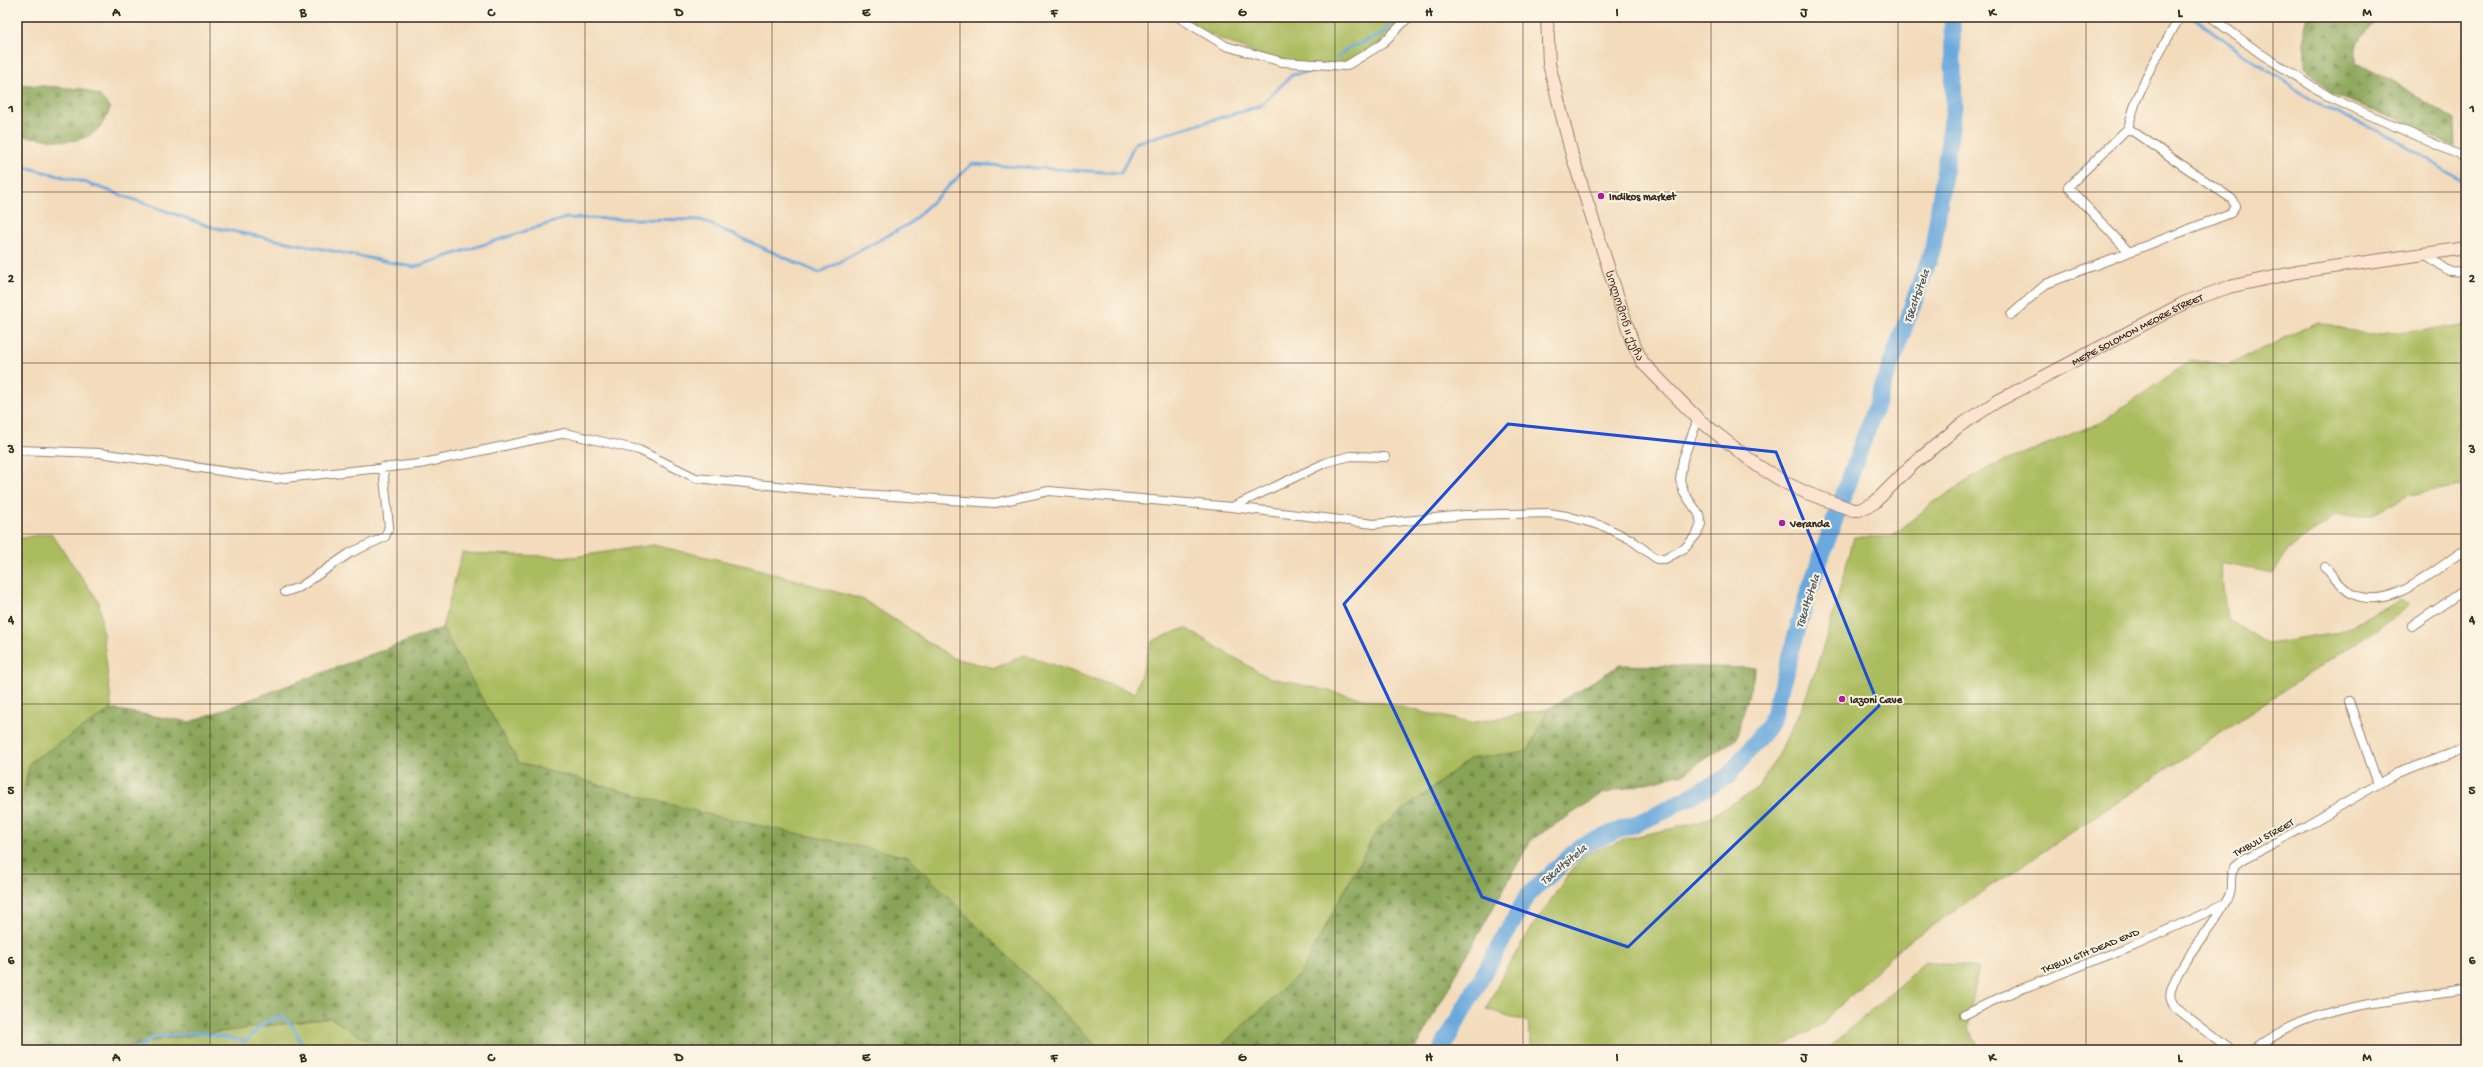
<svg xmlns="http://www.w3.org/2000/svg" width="2483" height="1067" font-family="'Gochi Hand','Noto Sans Georgian',sans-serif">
	<defs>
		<pattern id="forest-firs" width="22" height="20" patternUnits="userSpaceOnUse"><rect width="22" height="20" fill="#88a456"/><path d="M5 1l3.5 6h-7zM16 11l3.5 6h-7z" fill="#708647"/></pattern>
	</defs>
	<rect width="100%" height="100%" fill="#fcf5e5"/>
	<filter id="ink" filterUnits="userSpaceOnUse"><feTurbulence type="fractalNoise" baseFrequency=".025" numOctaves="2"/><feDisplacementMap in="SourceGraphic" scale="8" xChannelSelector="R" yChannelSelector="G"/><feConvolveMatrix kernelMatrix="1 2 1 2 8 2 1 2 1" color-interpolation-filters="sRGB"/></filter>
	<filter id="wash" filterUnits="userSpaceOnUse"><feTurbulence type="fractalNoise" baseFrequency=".012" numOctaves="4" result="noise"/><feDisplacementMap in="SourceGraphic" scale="16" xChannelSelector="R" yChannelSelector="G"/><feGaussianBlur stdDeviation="0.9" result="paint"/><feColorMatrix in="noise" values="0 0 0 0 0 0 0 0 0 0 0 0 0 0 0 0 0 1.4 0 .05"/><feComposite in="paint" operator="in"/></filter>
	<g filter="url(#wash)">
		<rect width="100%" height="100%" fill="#f3dbbb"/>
		<!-- grass -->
		<path fill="#abbc5f" stroke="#73733e" d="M1175 17H1407L1382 42 1350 60 1334 64 1284 65 1220 39Z
			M2318 322 2369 335 2466 325V485L2409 495 2370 516H2335L2289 549 2273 573 2220 563 2227 619 2268 644 2338 633 2400 600 2410 604 2390 620 1903 945 1822 1024 1776 1050H1532L1528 1022 1486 1009 1505 971 1531 929 1565 879 1584 855 1629 838 1701 822 1757 789 1781 750 1803 705 1828 633 1854 537H1891L1934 502 1988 468 2104 421 2191 360 2226 366Z
			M51 533 99 602 112 709 30 762 17 823V539Z
			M653 545 751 567 864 600 953 658 995 668 1024 655 1135 693 1152 641 1185 628 1267 677 1471 723 1548 709 1528 751 1470 759 1377 830 1300 974 1216 1050H1100L1024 972 706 814 518 763 442 628 462 553 572 557Z
			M1926 961 1978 968 1968 1027 1980 1050H1824L1836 1042Z
			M331 1018 383 1050H117L162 1039Z"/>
		<!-- forest -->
		<path fill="url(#forest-firs)" stroke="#62673a" d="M2308 17H2375V22L2356 44V63L2397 83 2454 120 2455 147 2396 118 2332 95 2305 67V27Z
			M17 84 83 89 100 96 110 108C94 154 56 140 17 135Z
			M442 628 519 763 706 814 909 857 1100 1050H383L331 1018 162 1039 117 1050H17V823L30 762 112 709 190 722Z
			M1620 665 1756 668 1736 739 1683 774 1602 794 1531 840 1414 1050H1216L1300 974 1377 830 1470 759 1528 751 1548 709Z"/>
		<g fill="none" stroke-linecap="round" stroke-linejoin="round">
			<!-- stream -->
			<path stroke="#6aa9dd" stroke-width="3" d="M2193 17 2246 56 2318 104 2399 141 2466 184
				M1337 58 1345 50 1382 34 1396 17
				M17 165 87 183 211 227 414 267 566 218 701 220 819 273 909 224 972 164 1121 173 1135 143 1260 106 1292 75 1328 69
				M123 1050 138 1048 155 1037 198 1033 246 1041 265 1022 282 1016 293 1027 306 1050"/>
			<!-- river -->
			<path stroke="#6aa9dd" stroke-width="17" d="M1441 1050 1528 895 1581 846 1656 815 1728 776 1771 723 1807 596 1933 248 1954 107 1952 17"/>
		</g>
	</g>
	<g filter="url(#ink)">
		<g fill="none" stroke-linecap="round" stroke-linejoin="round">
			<!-- minor casing -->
			<g stroke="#97826c" stroke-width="10">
				<path id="minor" d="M1178 17 1226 46 1282 62 1346 66 1382 44 1409 17
					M2211 17 2261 54 2331 98 2466 158
					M2128 251 2068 187 2128 128 2136 101 2151 67 2180 17
					M2425 254 2449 271 2466 272
					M2011 315 2046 284 2231 213 2235 206 2232 199 2128 128
					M17 450 100 453 275 479 419 464 565 433 639 450 696 478 849 493 995 503 1049 491 1232 507 1374 524 1465 515 1548 513 1567 516 1603 526 1630 539 1657 559H1665L1685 548 1697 534 1701 524 1699 514 1684 493 1680 480 1683 459 1698 419
					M1232 507 1327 462 1351 456 1385 457
					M2325 567C2332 575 2341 588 2351 593 2389 614 2436 568 2466 549
					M285 592 300 587 350 553 385 537 389 527 383 467
					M2412 626 2466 589
					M2349 701 2378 784
					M1964 1015 2001 997 2134 945 2223 905
					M2231 1050 2175 1007C2172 1002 2169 997 2171 990 2182 956 2212 930 2228 898 2236 883 2223 876 2242 860L2306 826 2397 773 2466 748
					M2254 1050C2312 1003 2395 1001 2466 990"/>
			</g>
			<!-- secondary casing -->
			<g stroke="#97826c" stroke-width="14">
				<g id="secondary">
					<path id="s1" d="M1547 17 1549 64 1572 155 1632 341 1643 363 1698 419 1758 466 1786 483 1807 493 1853 510H1859L1874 503 1911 466 1958 427 1996 402 2186 302 2229 287 2297 272 2466 248"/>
				</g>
			</g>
			<!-- minor -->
			<use href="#minor" stroke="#fff" stroke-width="8"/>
			<!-- secondary -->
			<use href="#secondary" stroke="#fde4d1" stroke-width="12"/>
		</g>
	</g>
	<!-- marked area -->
	<path fill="none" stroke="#1d4ed8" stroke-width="3" stroke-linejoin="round" d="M1508 424 1776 452 1879 706 1628 947 1482 897 1344 604Z"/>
	<!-- grid -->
	<path fill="none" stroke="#3b2a1e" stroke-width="1" stroke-opacity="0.55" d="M210 17V1050M397 17V1050M585 17V1050M772 17V1050M960 17V1050M1148 17V1050M1335 17V1050M1523 17V1050M1711 17V1050M1898 17V1050M2086 17V1050M2273 17V1050M17 192H2466M17 363H2466M17 534H2466M17 704H2466M17 874H2466"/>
	<!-- markers -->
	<g fill="#b5179e" stroke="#fcf5e5" stroke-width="1.5">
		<circle cx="1601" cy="196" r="4"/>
		<circle cx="1782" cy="523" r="4"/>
		<circle cx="1842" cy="699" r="4"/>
	</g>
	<g text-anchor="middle" stroke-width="4" stroke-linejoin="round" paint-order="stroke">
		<!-- poi labels -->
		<g font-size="11" font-weight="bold" fill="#3b2a1e" stroke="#fcf5e5" text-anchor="start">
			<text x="1609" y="200">Indikos market</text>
			<text x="1790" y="527">Veranda</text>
			<text x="1850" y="703">Iazoni Cave</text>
		</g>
		<!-- street labels -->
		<g font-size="11" fill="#3b2a1e" stroke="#fcf5e5">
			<text dy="4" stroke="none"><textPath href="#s1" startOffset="310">სოლომონ II ქუჩა</textPath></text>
			<text dy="4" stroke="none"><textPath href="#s1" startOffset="961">MEPE SOLOMON MEORE STREET</textPath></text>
			<text transform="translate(2263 837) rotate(-29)" y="4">TKIBULI STREET</text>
			<text transform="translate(2090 950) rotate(-22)" y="4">TKIBULI 6TH DEAD END</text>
		</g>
		<!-- water labels -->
		<g font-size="12" font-style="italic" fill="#4b5661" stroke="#fcf5e5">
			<text transform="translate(1916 296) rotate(-70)" y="4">Tskaltsitela</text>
			<text transform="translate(1807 601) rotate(-72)" y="4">Tskaltsitela</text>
			<text transform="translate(1563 864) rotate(-40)" y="4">Tskaltsitela</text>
		</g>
	</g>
	<!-- margin -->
	<rect width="2483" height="1067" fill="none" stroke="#fcf5e5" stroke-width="44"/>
	<rect x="22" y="22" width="2439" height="1023" fill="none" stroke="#3b2a1e" stroke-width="1.5"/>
	<g font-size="13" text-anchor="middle" font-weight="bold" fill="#3b2a1e">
		<text x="116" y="16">A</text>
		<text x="303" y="16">B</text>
		<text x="491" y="16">C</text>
		<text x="679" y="16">D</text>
		<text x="866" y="16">E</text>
		<text x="1054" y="16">F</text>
		<text x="1242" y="16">G</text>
		<text x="1429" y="16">H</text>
		<text x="1617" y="16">I</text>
		<text x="1804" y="16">J</text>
		<text x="1992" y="16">K</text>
		<text x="2180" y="16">L</text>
		<text x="2367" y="16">M</text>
		<text x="11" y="112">1</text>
		<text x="2472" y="112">1</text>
		<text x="11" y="282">2</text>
		<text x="2472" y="282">2</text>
		<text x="11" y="453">3</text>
		<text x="2472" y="453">3</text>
		<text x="11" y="623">4</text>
		<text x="2472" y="623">4</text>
		<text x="11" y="794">5</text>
		<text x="2472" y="794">5</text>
		<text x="11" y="964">6</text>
		<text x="2472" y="964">6</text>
		<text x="116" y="1061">A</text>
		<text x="303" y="1061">B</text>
		<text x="491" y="1061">C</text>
		<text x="679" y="1061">D</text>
		<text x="866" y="1061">E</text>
		<text x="1054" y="1061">F</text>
		<text x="1242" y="1061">G</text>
		<text x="1429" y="1061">H</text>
		<text x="1617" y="1061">I</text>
		<text x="1804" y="1061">J</text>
		<text x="1992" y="1061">K</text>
		<text x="2180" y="1061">L</text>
		<text x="2367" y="1061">M</text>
	</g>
</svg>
